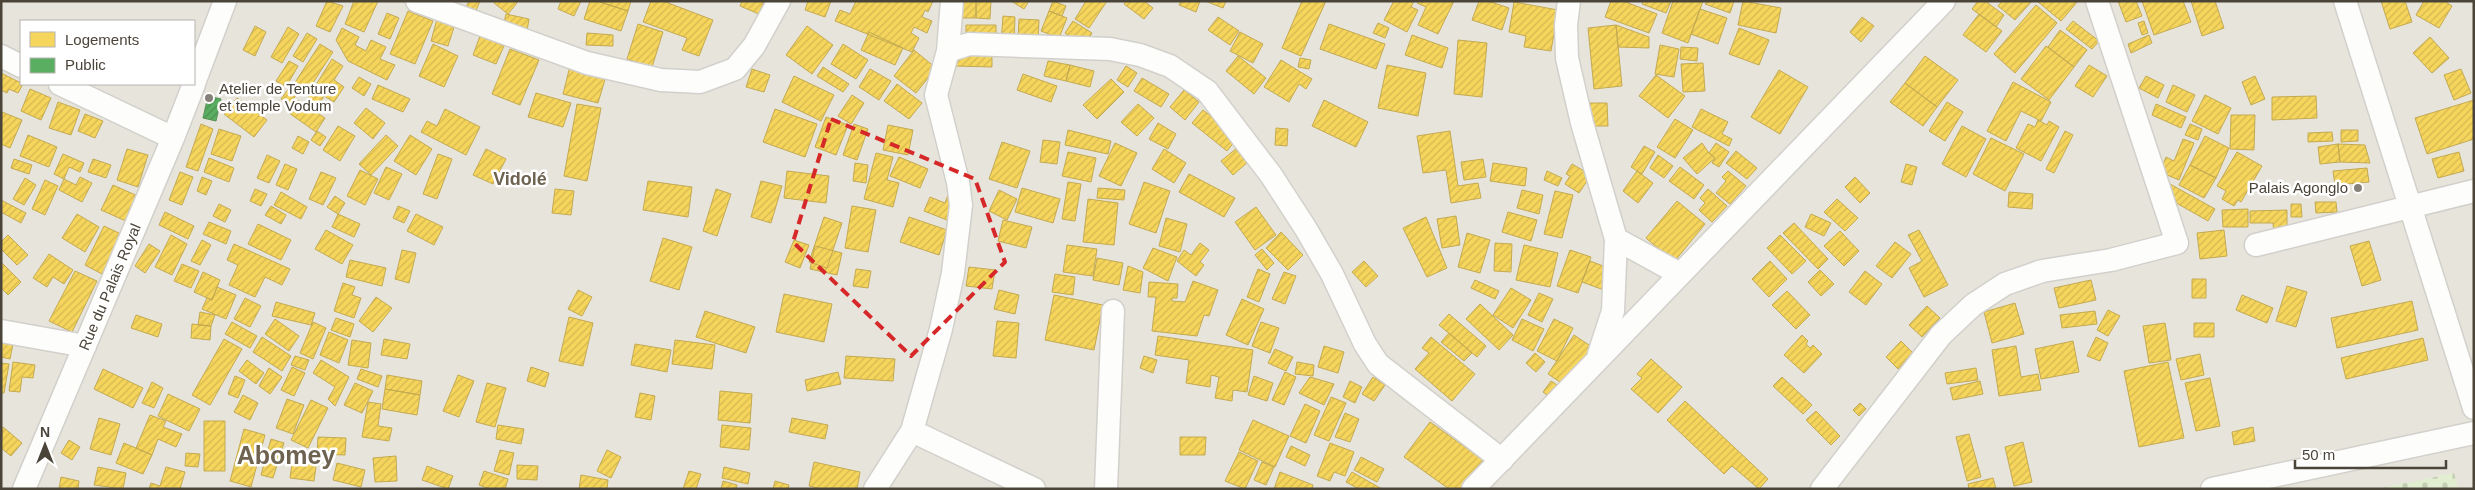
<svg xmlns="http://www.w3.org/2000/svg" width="2475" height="490" font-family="Helvetica,sans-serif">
	<defs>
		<pattern id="cemetery-stones" width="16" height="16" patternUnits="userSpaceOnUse" patternTransform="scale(1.25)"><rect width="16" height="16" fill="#e1eecf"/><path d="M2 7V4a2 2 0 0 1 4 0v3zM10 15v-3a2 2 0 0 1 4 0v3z" fill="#c3cdb2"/></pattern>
		<pattern id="homes-hatch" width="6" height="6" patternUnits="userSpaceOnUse" patternTransform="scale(1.25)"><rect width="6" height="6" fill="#f6d55c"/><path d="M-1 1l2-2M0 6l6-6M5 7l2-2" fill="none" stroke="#d4b851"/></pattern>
		<pattern id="public-hatch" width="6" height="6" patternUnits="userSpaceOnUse" patternTransform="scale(1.25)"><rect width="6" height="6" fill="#5aae61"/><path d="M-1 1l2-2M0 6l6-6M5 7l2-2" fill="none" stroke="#4c8f51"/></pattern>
	</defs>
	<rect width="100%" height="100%" fill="#f4f2ee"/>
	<!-- residential -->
	<path fill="#e7e4dc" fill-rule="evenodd" d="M1 1H2474V489H1ZM21 21H194V84H21Z"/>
	<!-- cemetery -->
	<path fill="url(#cemetery-stones)" d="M2454 473 2458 489H2378Z"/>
	<!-- homes -->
	<path fill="url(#homes-hatch)" stroke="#c3aa52" d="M327 1 343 6 330 32 316 26Z
		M354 1H378L364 32 345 24Z
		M469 1H480L475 13 465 10Z
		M495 1H515L517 3 508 14 494 3Z
		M561 1H581L574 16 558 9Z
		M590 1H597L628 11 621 31 584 19Z
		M597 1H631L628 11Z
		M651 1H663L713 20 699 56 682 50 687 38 643 22Z
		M742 1H764L759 14 740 6Z
		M808 1H831L825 17 805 10Z
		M856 1H933L928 12 925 10 922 17 932 21 927 33 914 27 911 33 919 38 912 52 835 21 840 10 850 14Z
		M959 1H976V18H959Z
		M976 1H991L990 19 976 18Z
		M1011 1H1029L1024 9Z
		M1053 1 1066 6 1062 16 1049 11Z
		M1086 1H1107L1089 28 1075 19Z
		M1126 1H1144L1153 8 1144 19 1124 4Z
		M1181 1H1200L1196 12 1179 5Z
		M1205 1H1226L1223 8Z
		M1302 1H1326L1301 56 1282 48Z
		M1394 1H1414L1411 7 1418 10 1407 32 1384 20Z
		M1418 1H1454L1438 34 1418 25 1426 7 1417 3Z
		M1479 1H1488L1509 8 1502 30 1472 20Z
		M1611 1H1623L1657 14 1649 33 1605 17Z
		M1643 1H1671L1666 13 1642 4Z
		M1673 1H1703L1688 43 1662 33Z
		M1707 1H1734L1730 13 1705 4Z
		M1743 1 1781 8 1776 33 1738 25Z
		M1978 1H1985L2004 15 1996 27 1972 9Z
		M2002 1H2032L2015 20 1998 6Z
		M2037 1H2078L2061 21Z
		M2118 1H2136L2142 16 2126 22Z
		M2142 1H2183L2191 22 2154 35Z
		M2191 1H2215L2224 28 2202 36Z
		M2381 1H2405L2412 22 2390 29Z
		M2424 1H2444L2452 6 2439 28 2416 15Z
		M1514 2 1558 10 1551 51 1524 47 1526 36 1509 32Z
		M2036 5 2057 23 2015 73 1994 54Z
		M1700 9 1727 18 1718 44 1691 34Z
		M408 11 433 21 415 64 390 54Z
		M1049 11 1067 18 1059 38 1041 31Z
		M387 13 399 18 390 39 378 34Z
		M506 14 529 19 527 31 503 26Z
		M1979 14 2002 31 1986 52 1963 35Z
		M1003 16 1015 17 1014 44 1001 43Z
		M1218 17 1239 31 1230 45 1208 30Z
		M1862 17 1874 26 1861 42 1850 32Z
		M437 19 455 24 448 46 431 41Z
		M1019 19 1039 20 1038 40 1018 39Z
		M1073 21 1092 33 1084 46 1065 33Z
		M2073 21 2099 41 2092 49 2066 29Z
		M2144 21 2148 33 2142 35 2138 23Z
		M1378 23 1389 28 1385 38 1373 33Z
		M638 24 663 32 652 67 627 59Z
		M1329 24 1385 44 1376 69 1320 49Z
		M966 25H996V42H966Z
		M1616 25 1622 86 1594 89 1588 28Z
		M1616 25 1649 37V48L1618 47Z
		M255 26 266 32 255 56 243 50Z
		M807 26 833 45 812 74 786 55Z
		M288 27 299 34 282 63 271 57Z
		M342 28 359 37 355 45 366 51 371 40 386 47 380 59 395 65 387 80 348 61 336 40Z
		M1739 28 1769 40 1759 65 1729 54Z
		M2060 30 2087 50 2074 67 2048 47Z
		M869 32 903 48 895 65 861 50Z
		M1240 32 1263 44 1253 63 1230 51Z
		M307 33 317 39 303 62 293 56Z
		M587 33 613 35V46L586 45Z
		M1412 35 1448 48 1442 68 1405 55Z
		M2149 35 2152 43 2131 53 2128 44Z
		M480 36 504 46 496 64 473 55Z
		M2430 37 2449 58 2432 73 2413 53Z
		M1458 40 1487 43 1482 97 1454 94Z
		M320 44 333 52 307 92 294 84Z
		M433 44 458 56 444 87 419 76Z
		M843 44 868 60 856 79 831 64Z
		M1660 45 1679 49 1674 77 1655 74Z
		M2046 46 2074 67 2049 100 2021 79Z
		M1681 47 1698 48 1697 61 1680 59Z
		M992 48V67L955 66V53Z
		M510 49 539 60 520 105 492 94Z
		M914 50 936 68 916 93 894 76Z
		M1238 56 1266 78 1254 94 1226 71Z
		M1925 56 1958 80 1937 107 1905 83Z
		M1300 58 1311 60 1309 69 1298 67Z
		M332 59 343 66 334 80 344 87 334 102 324 96 317 108 306 101Z
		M1281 60 1312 79 1306 89 1299 84 1289 102 1264 87Z
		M289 61 298 66 286 87 276 81Z
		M1048 61 1070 65 1066 81 1044 76Z
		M1703 63 1705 91 1683 92 1681 64Z
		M1070 65 1094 71 1090 87 1066 81Z
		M1387 65 1426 73 1418 116 1378 108Z
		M2089 65 2107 76 2093 97 2075 86Z
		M570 66 606 76 598 103 563 94Z
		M1126 66 1137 73 1128 87 1117 80Z
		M823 67 849 84 843 92 817 76Z
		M752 69 770 75 764 92 746 87Z
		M870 69 891 81 879 100 859 87Z
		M2461 69 2471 93 2454 100 2444 75Z
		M1779 70 1808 87 1780 134 1751 117Z
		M1 73 23 84 18 93 9 89 7 93 1 90Z
		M1023 74 1057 86 1051 102 1017 90Z
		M1656 75 1685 96 1668 118 1639 96Z
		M794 76 834 95 821 121 782 102Z
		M2146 76 2164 85 2158 98 2139 88Z
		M2255 76 2265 99 2251 105 2242 82Z
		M359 77 371 84 364 96 352 88Z
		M1142 78 1169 94 1161 107 1134 91Z
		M1111 79 1124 92 1097 119 1083 105Z
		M2013 82 2051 102 2041 121 2021 111 2006 141 1987 131Z
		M1905 83 1937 107 1923 126 1890 102Z
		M292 84 300 90 289 105 281 99Z
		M897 84 922 103 909 119 884 101Z
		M378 85 410 99 403 112 372 99Z
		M2173 85 2195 95 2187 112 2166 102Z
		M30 89 51 98 41 120 21 111Z
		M1184 90 1199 102 1185 120 1170 107Z
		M536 93 571 103 563 127 528 117Z
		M852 95 864 103 851 124 838 116Z
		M2205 95 2231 108 2218 134 2192 121Z
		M2316 96 2317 118 2272 120V97Z
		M237 98 267 120 254 137 224 114Z
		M298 100 325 118 316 132 289 113Z
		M1324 100 1368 122 1356 147 1312 126Z
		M2474 100V139L2427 154 2415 118Z
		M58 102 80 110 71 135 49 128Z
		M1947 102 1963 112 1945 141 1929 131Z
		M1590 103H1607L1608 126H1591Z
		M577 104 601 108 587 181 564 176Z
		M1138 104 1154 118 1137 136 1121 122Z
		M2156 104 2186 117 2181 128 2152 115Z
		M366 108 385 123 373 139 354 123Z
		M445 109 480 127 466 155 421 132 427 121 437 126Z
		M775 109 817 124 805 157 763 142Z
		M1701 109 1728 122 1722 134 1732 139 1729 146 1692 127Z
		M1203 110 1238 137 1227 151 1192 123Z
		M2 112 22 120 10 148 1 144Z
		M85 114 103 121 95 138 78 131Z
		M2231 115H2255L2254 150 2230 149Z
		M826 117 848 125 836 155 815 147Z
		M1675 119 1693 130 1675 158 1657 147Z
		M2038 120 2047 125 2049 121 2059 127 2041 161 2016 148 2028 124 2035 127Z
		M1158 123 1176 134 1168 149 1149 139Z
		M201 124 213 129 198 171 186 167Z
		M854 124 868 129 857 160 843 155Z
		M2190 124 2202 129 2198 140 2185 135Z
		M888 125 913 130 908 155 883 150Z
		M338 126 355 136 340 161 323 150Z
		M1962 126 1986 139 1966 177 1942 164Z
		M1276 128 1288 129 1287 146 1275 145Z
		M219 129 241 136 232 161 211 154Z
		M1068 130 1111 141 1108 154 1065 145Z
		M2341 130H2358V141L2341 142Z
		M317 131 326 137 320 146 311 140Z
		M1450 131 1458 186 1478 183 1481 198 1451 203 1446 170 1423 173 1417 136Z
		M2065 131 2073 135 2054 173 2046 169Z
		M2332 132 2333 141 2308 142V133Z
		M28 135 57 147 49 167 20 156Z
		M386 135 398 146 371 175 359 164Z
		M410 135 432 149 416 175 394 161Z
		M298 136 309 142 303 154 292 148Z
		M2205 136 2229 148 2216 178 2190 165Z
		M1991 138 2024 154 2005 191 1973 174Z
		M2183 139 2194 143 2179 180 2160 172 2166 157 2174 161Z
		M1043 140 1060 142 1057 164 1040 162Z
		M1002 142 1030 151 1017 188 989 179Z
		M1115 143 1137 153 1121 186 1099 176Z
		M1702 143 1709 153 1715 158 1697 174 1683 158Z
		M1716 143 1729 152 1719 167 1712 163 1715 158 1709 153Z
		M2338 144 2365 145 2370 163 2340 162Z
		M2338 144 2340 162 2320 164 2318 147Z
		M1644 146 1655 152 1642 174 1631 167Z
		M1237 148 1249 161 1233 175 1221 161Z
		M127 149 148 155 138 187 117 180Z
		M486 149 506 159 493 184 473 175Z
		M1164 149 1186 163 1174 183 1152 169Z
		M1736 151 1757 168 1747 179 1726 163Z
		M1068 152 1096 158 1091 182 1062 176Z
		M2237 152 2262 166 2241 202 2238 200 2234 206 2222 199 2226 191 2217 186Z
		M2459 152 2464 171 2438 178 2432 159Z
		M876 153 893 157 887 180 899 183 893 207 864 199Z
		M63 154 84 163 80 172 69 167 64 179 54 174Z
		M438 154 452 159 437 199 423 194Z
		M267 155 280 161 269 183 257 178Z
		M1658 155 1673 166 1664 178 1650 168Z
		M899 157 928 169 920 188 890 176Z
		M209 158 234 168 229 182 204 172Z
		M14 159 32 165 29 174 11 168Z
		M93 159 111 165 106 178 88 172Z
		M1483 159 1486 177 1464 180 1461 162Z
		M855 163 868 165 866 183 853 181Z
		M1493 163 1527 168 1525 186 1490 181Z
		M285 164 297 169 288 190 276 185Z
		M1572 164 1591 175 1579 193 1565 184 1570 176 1566 174Z
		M1906 164 1917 167 1912 185 1901 182Z
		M2190 165 2216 178 2204 198 2179 185Z
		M386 167 402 174 389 200 374 193Z
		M1680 167 1704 185 1694 199 1669 181Z
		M2367 168 2369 182 2335 185 2333 171Z
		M360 170 378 179 365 205 347 196Z
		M787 171 829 176 826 203 784 198Z
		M1547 171 1562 178 1558 186 1544 180Z
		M1637 171 1653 183 1638 203 1623 191Z
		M1728 171 1746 186 1730 204 1716 193 1726 181 1722 177Z
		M180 172 193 177 182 205 169 200Z
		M321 172 336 178 323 205 309 199Z
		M1189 174 1235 198 1224 217 1179 192Z
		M80 177 92 183 82 202 59 190 64 179 76 185Z
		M202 177 212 181 206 195 197 191Z
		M1855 177 1870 193 1860 203 1845 187Z
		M25 178 36 185 24 205 13 199Z
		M45 180 58 186 45 215 32 209Z
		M648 181 692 187 688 217 643 210Z
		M761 181 782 186 771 223 751 217Z
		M1068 182 1081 184 1075 221 1062 219Z
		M1144 182 1170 191 1156 233 1129 224Z
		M2170 184 2215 209 2208 221 2164 196Z
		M113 185 140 197 128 222 101 210Z
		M1022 188 1060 199 1053 223 1015 212Z
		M1098 188 1125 190 1124 200 1097 198Z
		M255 189 267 194 261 206 250 201Z
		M555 189 574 191 571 215 552 213Z
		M716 189 731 194 717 236 703 231Z
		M1708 189 1727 206 1712 222 1699 210 1705 203 1700 198Z
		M999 190 1017 199 1007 220 989 211Z
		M1522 190 1543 195 1539 214 1517 208Z
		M1555 191 1573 195 1562 238 1544 234Z
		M281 192 307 207 301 219 274 205Z
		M2009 192 2033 194 2032 209 2008 207Z
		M948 195 956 198 947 220 924 211 930 197 945 203Z
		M335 196 345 203 338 214 327 207Z
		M1088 199 1118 203 1114 245 1083 242Z
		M1837 199 1858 218 1845 231 1824 212Z
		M1 200 26 213 21 223 1 212Z
		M1677 201 1705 224 1674 262 1646 238Z
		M2315 202H2336L2337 212 2316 213Z
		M219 204 231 210 225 222 213 216Z
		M2291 204H2301L2302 217H2291Z
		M271 206 286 215 281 224 265 215Z
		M398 206 410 211 404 223 393 218Z
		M852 206 876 210 868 252 845 248Z
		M1256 207 1276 235 1255 250 1235 222Z
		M2248 209V227H2223L2222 210Z
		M2287 210V233L2274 234 2273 223H2250V211Z
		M165 212 194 226 188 239 159 225Z
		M1508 212 1537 220 1531 241 1502 232Z
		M77 214 99 227 85 252 62 238Z
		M338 214 360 224 354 237 332 227Z
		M416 214 443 227 434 245 407 231Z
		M1811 214 1831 223 1824 236 1805 227Z
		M1456 216 1460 245 1442 248 1437 219Z
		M824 217 842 223 827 268 809 262Z
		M909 217 947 230 939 255 900 242Z
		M1426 217 1447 268 1427 277 1403 228Z
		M1166 218 1187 224 1180 252 1159 246Z
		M1003 220 1032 227 1026 248 998 241Z
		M209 222 231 231 226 244 203 234Z
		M1794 223 1828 259 1818 269 1783 233Z
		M258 224 291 240 281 260 248 244Z
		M104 226 121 234 102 274 85 265Z
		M326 230 353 245 342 264 315 249Z
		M1919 230 1948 285 1924 297 1909 268 1922 261 1908 235Z
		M2224 230 2227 256 2200 259 2197 233Z
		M1840 231 1859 251 1844 266 1824 246Z
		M1281 232 1303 255 1288 270 1266 248Z
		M1467 233 1490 240 1480 273 1458 267Z
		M8 235 28 255 17 265 1 249V242Z
		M171 235 187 244 172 275 155 267Z
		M1780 235 1806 261 1792 274 1767 248Z
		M663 238 692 247 679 290 650 281Z
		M202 240 211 245 200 265 191 261Z
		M794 240 809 245 800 268 785 262Z
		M2369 241 2381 280 2362 286 2350 246Z
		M1895 242 1911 254 1892 278 1876 266Z
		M1200 243 1209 250 1200 262 1204 265 1196 276 1177 261 1184 250 1191 255Z
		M1495 243 1512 244 1511 272 1494 271Z
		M149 244 160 251 145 273 135 266Z
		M234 244 290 269 282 285 265 277 255 297 229 285 238 265 227 260Z
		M1067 245 1097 249 1093 276 1063 272Z
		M1524 245 1558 253 1550 287 1516 280Z
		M815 246 842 253 837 275 810 269Z
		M1153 248 1177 257 1168 281 1143 268Z
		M1262 249 1274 263 1267 270 1255 255Z
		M402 250 416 253 409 283 395 279Z
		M1570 250 1591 257 1578 293 1557 286Z
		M49 254 73 270 64 284 53 277 47 287 33 278Z
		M1097 258 1123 263 1119 285 1093 280Z
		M350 260 386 268 382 286 346 277Z
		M1364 261 1378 276 1366 287 1352 272Z
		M1590 261 1611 269 1604 290 1582 282Z
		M1770 261 1787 279 1769 297 1752 279Z
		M1 262 21 282 8 295 1 288Z
		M182 264 199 271 191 288 174 281Z
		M1128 266 1143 272 1140 293 1123 290Z
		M969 267 995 270 992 289 966 286Z
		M856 269 871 271 868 288 853 286Z
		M1258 269 1270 274 1259 302 1247 297Z
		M1820 270 1834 284 1821 296 1808 282Z
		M75 271 97 281 72 332 49 321Z
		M1865 271 1882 284 1866 305 1849 292Z
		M203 272 220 280 212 300 194 292Z
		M1284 272 1296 276 1285 304 1272 299Z
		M1055 274 1075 277 1073 295 1052 292Z
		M2192 279H2206V298H2192Z
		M1475 280 1499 291 1495 299 1471 288Z
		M2091 280 2096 300 2059 308 2054 288Z
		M1193 281 1218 290 1209 316 1204 315 1197 336 1152 331 1156 297H1148L1149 282 1178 284 1177 298H1172V301L1185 302Z
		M343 283 355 287 352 295 361 298 354 318 334 311Z
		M2287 286 2307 292 2296 327 2276 321Z
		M217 287 236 295 226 319 202 309 207 298 212 300Z
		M1511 288 1531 300 1513 328 1493 315Z
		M578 290 592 297 582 316 568 309Z
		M999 290 1019 295 1015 314 994 309Z
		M1787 291 1810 315 1796 329 1772 305Z
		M1539 293 1553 299 1542 322 1528 315Z
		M784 294 832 304 824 342 776 332Z
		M1054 295 1103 305 1094 350 1045 340Z
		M2242 295 2273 308 2267 323 2236 310Z
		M376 297 392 308 373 332 359 321Z
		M245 298 261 306 250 327 234 319Z
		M1242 299 1264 309 1248 345 1226 335Z
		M2412 301 2418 330 2337 348 2331 318Z
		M276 302 315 313 311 325 272 316Z
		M2015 303 2024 334 1992 343 1984 312Z
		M1480 304 1513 335 1499 350 1466 319Z
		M1927 306 1940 318 1922 337 1909 325Z
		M2108 310 2120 316 2108 336 2097 330Z
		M705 311 755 327 746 353 696 337Z
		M2095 311 2097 324 2062 328 2060 315Z
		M200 312 215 315 211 326 198 325Z
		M1449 314 1486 346 1477 357 1439 325Z
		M136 315 162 324 158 337 131 328Z
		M569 317 593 323 583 366 559 361Z
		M336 318 354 324 350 337 331 330Z
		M275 319 299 336 289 351 265 334Z
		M1522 319 1544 329 1533 351 1512 340Z
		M1554 319 1573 328 1557 361 1537 351Z
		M997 321 1019 323 1016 358 993 356Z
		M232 322 257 336 250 348 225 334Z
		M313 322 326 328 313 359 300 353Z
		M1261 322 1279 328 1270 353 1252 346Z
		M2165 323 2171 360 2149 363 2143 326Z
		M2194 323H2214V337H2194Z
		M192 324 211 326 210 340 191 338Z
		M329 332 348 340 339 363 320 355Z
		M1449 333 1472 353 1464 361 1441 342Z
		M1574 335 1592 347 1566 386 1548 374Z
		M1802 335 1808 341 1806 344 1810 348 1813 345 1822 354 1804 373 1784 355Z
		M1 336 14 339 10 359 1 357Z
		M1158 336 1253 350 1247 392 1233 390 1232 401 1215 398 1219 377 1211 375 1210 387 1186 383 1189 360 1155 355Z
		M262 337 291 356 282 371 253 352Z
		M1431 337 1475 374 1452 401 1415 369 1429 353 1422 348Z
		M2096 337 2108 343 2100 361 2087 356Z
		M2423 338 2428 360 2346 379 2341 358Z
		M224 339 242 349 210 405 192 395Z
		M384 339 410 344 407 359 381 355Z
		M352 340 371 343 368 368 348 365Z
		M675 340 715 345 712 369 672 364Z
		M1901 341 1913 353 1898 369 1886 357Z
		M2073 341 2079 372 2041 379 2035 349Z
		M635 344 671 350 667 372 631 365Z
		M1324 346 1344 352 1338 373 1318 367Z
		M2016 346 2021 377 2038 374 2041 390 1999 396 1992 350Z
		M1275 349 1293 357 1286 371 1268 363Z
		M1535 353 1545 362 1536 372 1526 363Z
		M2200 354 2204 375 2181 380 2176 359Z
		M295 356 309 360 305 370 291 365Z
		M846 356 895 359 893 381 844 378Z
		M1144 356 1157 360 1153 373 1140 368Z
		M1651 359 1682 387 1658 413 1631 389 1642 378 1637 374Z
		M247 360 264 373 256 384 239 371Z
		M321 360 349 377 335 406 328 399 335 387 313 373Z
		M13 362 35 365 33 378 22 377 20 392 9 391Z
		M1297 362 1314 365 1313 376 1295 374Z
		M2168 362 2184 438 2139 447 2124 371Z
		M1 363 9 364 4 393H1Z
		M292 367 305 373 294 396 281 390Z
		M531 367 549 373 545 387 527 381Z
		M269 368 282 377 270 394 259 386Z
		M1976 368 1978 380 1947 384 1945 373Z
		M103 369 143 388 133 408 94 389Z
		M361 369 382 376 378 387 357 379Z
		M838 372 841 384 807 391 805 380Z
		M1285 372 1296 377 1284 405 1272 400Z
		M387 375 422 381 420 395 385 389Z
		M458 375 474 381 459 417 443 411Z
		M235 376 245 380 238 398 228 394Z
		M1254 376 1273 383 1267 401 1248 395Z
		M1310 377 1334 384 1324 405 1299 393Z
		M1373 377 1385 385 1374 401 1362 394Z
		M1782 377 1812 405 1803 414 1773 386Z
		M2210 378 2220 426 2196 431 2185 383Z
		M1350 381 1362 387 1355 403 1343 397Z
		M1551 381 1562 388 1554 400 1543 392Z
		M1980 381 1983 394 1953 400 1950 388Z
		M152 382 163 388 154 408 142 403Z
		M355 383 373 391 362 413 344 405Z
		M487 383 506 388 495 427 476 422Z
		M385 389 420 395 417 415 382 409Z
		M720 391 752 394 750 423 718 420Z
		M640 393 655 396 651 420 635 417Z
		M168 394 200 409 189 431 158 416Z
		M243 395 258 403 250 420 234 412Z
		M1331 397 1346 403 1329 441 1314 435Z
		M287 399 304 405 293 434 276 428Z
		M311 400 328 408 308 448 291 440Z
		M1685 401 1768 479 1759 489 1732 466 1724 474 1667 420Z
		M368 402 381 404 378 426 392 428 389 441 362 437Z
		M1860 403 1866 409 1859 416 1853 410Z
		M1305 404 1320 411 1306 443 1290 436Z
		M1816 411 1840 436 1831 445 1806 420Z
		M1345 413 1359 419 1350 442 1335 437Z
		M150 415 166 421 163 427 182 434 176 447 158 439 152 455 136 448Z
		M99 418 120 424 111 455 90 449Z
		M792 418 828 425 825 439 789 432Z
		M1253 420 1289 436 1275 467 1239 450Z
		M204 421H225V471H204Z
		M1430 422 1483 460 1462 489H1449L1404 457Z
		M498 425 524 429 521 444 496 439Z
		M722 425 751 428 749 450 720 447Z
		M3 427 22 443 11 456 1 448Z
		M2253 427 2255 441 2234 445 2232 432Z
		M244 429 265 435 251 487 230 481Z
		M1969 434 1981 477 1967 481 1956 437Z
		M318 437 346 438 345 455 317 454Z
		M1180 437H1206L1205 455H1180Z
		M271 439 284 443 273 478 261 475Z
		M69 440 80 447 72 460 61 453Z
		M2023 442 2032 482 2014 486 2005 447Z
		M124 443 152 455 143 474 116 463Z
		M1330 443 1354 452 1345 476 1334 472 1330 481 1317 476Z
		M1291 446 1310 455 1305 466 1286 457Z
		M500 450 514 453 509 475 494 471Z
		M607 450 621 457 611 478 597 471Z
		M1239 452 1258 461 1245 489 1225 481Z
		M186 453 200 454 198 467 185 466Z
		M293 456 317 459 314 481 290 478Z
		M396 456 397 481 375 482 373 458Z
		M1361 457 1384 469 1377 482 1354 470Z
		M814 462 860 472 857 489H821L809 486Z
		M1262 462 1274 467 1266 485 1254 480Z
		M337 463 365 470 361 487 333 480Z
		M517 465 538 466 537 480 517 479Z
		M427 466 453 476 448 489 422 480Z
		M98 467 126 473 123 489 94 485Z
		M166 467 185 472 180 489H149L151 483 160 486Z
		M724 467 750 473 748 484 722 478Z
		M484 471 508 479 505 489H490L479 485Z
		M689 471 701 474 696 489H683Z
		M1280 472 1313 485 1312 489H1274Z
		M1352 472 1382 489H1359L1346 482Z
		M581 475 608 480 607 489H579Z
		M61 477 79 481 78 489H59Z
		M1993 478 1996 489H1969L1968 484Z
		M723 481 737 485 736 489H721Z
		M775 481 789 485 788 489H773Z"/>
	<!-- public -->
	<path fill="url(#public-hatch)" stroke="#568e55" d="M208 96 221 99 216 121 203 118Z"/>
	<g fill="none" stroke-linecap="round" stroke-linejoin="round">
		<!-- minor casing -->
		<g stroke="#d2d0cb" stroke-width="25">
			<path id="minor" d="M417 1 587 63 661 80 700 82 735 69 754 46 779 1
				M1569 1 1566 25 1567 58 1582 123 1616 239 1613 311 1599 354
				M2345 1 2474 408
				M948 51 969 44 1110 49 1140 55 1170 66 1207 91 1271 175 1306 229 1332 274 1365 344 1378 364 1502 460
				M1 56 21 66
				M194 83 225 1
				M60 84 173 138
				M1616 239 1680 274
				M2256 245 2474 191
				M1 331 85 346
				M912 431 1034 489
				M24 489 173 138 194 84
				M875 489 912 431 941 329 953 273 961 205 958 182 936 95 948 51 952 1
				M1106 489 1113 311
				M1473 489 1944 1
				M1822 489 1941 335 1973 305 2005 284 2042 271 2111 260 2177 243 2097 1
				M2212 489 2474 433"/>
		</g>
		<!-- minor -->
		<use href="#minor" stroke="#fdfdfc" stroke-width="22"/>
	</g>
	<!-- marked area -->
	<path fill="none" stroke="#d62828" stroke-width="4" stroke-dasharray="10 6" stroke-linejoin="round" d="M831 119 975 179 1005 262 911 356 793 242Z"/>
	<!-- markers -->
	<g fill="#868178" stroke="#fff" stroke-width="2">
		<circle cx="209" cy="98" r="5"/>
		<circle cx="2358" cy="188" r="5"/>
	</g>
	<g text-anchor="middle" stroke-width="5" stroke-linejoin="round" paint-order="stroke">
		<!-- poi labels -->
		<g font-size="15" fill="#4b4439" stroke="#fff" text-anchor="start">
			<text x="219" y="94">Atelier de Tenture<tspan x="219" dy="17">et temple Vodum</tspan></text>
			<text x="2348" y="193" text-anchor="end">Palais Agonglo</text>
		</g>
		<!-- street labels -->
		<g font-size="15" fill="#4b4439" stroke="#fff">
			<text transform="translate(110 287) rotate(-67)" y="5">Rue du Palais Royal</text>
		</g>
		<!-- quarter labels -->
		<g font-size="18" font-weight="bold" fill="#6e6250" stroke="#fff">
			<text x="520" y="185">Vidolé</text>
		</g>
		<!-- town labels -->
		<g font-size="25" font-weight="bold" fill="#6e6250" stroke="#fff">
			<text x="286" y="464">Abomey</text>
		</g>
	</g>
	<!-- border -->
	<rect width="2475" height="490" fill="none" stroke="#4b4439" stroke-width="5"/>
	<!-- legend -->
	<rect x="20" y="20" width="175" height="65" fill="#ffffff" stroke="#b7b4b0"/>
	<rect x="30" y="32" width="25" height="15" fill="#f6d55c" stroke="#b7b4b0"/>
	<text x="65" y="45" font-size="15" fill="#4b4439">Logements</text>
	<rect x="30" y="58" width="25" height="15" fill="#5aae61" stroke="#b7b4b0"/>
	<text x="65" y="70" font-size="15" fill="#4b4439">Public</text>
	<!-- north arrow -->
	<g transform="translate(45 445)" stroke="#ffffff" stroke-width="4" paint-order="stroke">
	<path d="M0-4L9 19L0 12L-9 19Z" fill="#4b4439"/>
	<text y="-8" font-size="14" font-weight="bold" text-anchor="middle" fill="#4b4439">N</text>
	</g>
	<!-- scale -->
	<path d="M2295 460v8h151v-8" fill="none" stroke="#4b4439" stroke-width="2.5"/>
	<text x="2302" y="460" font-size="15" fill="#4b4439" stroke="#ffffff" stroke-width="4" paint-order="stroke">50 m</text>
</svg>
